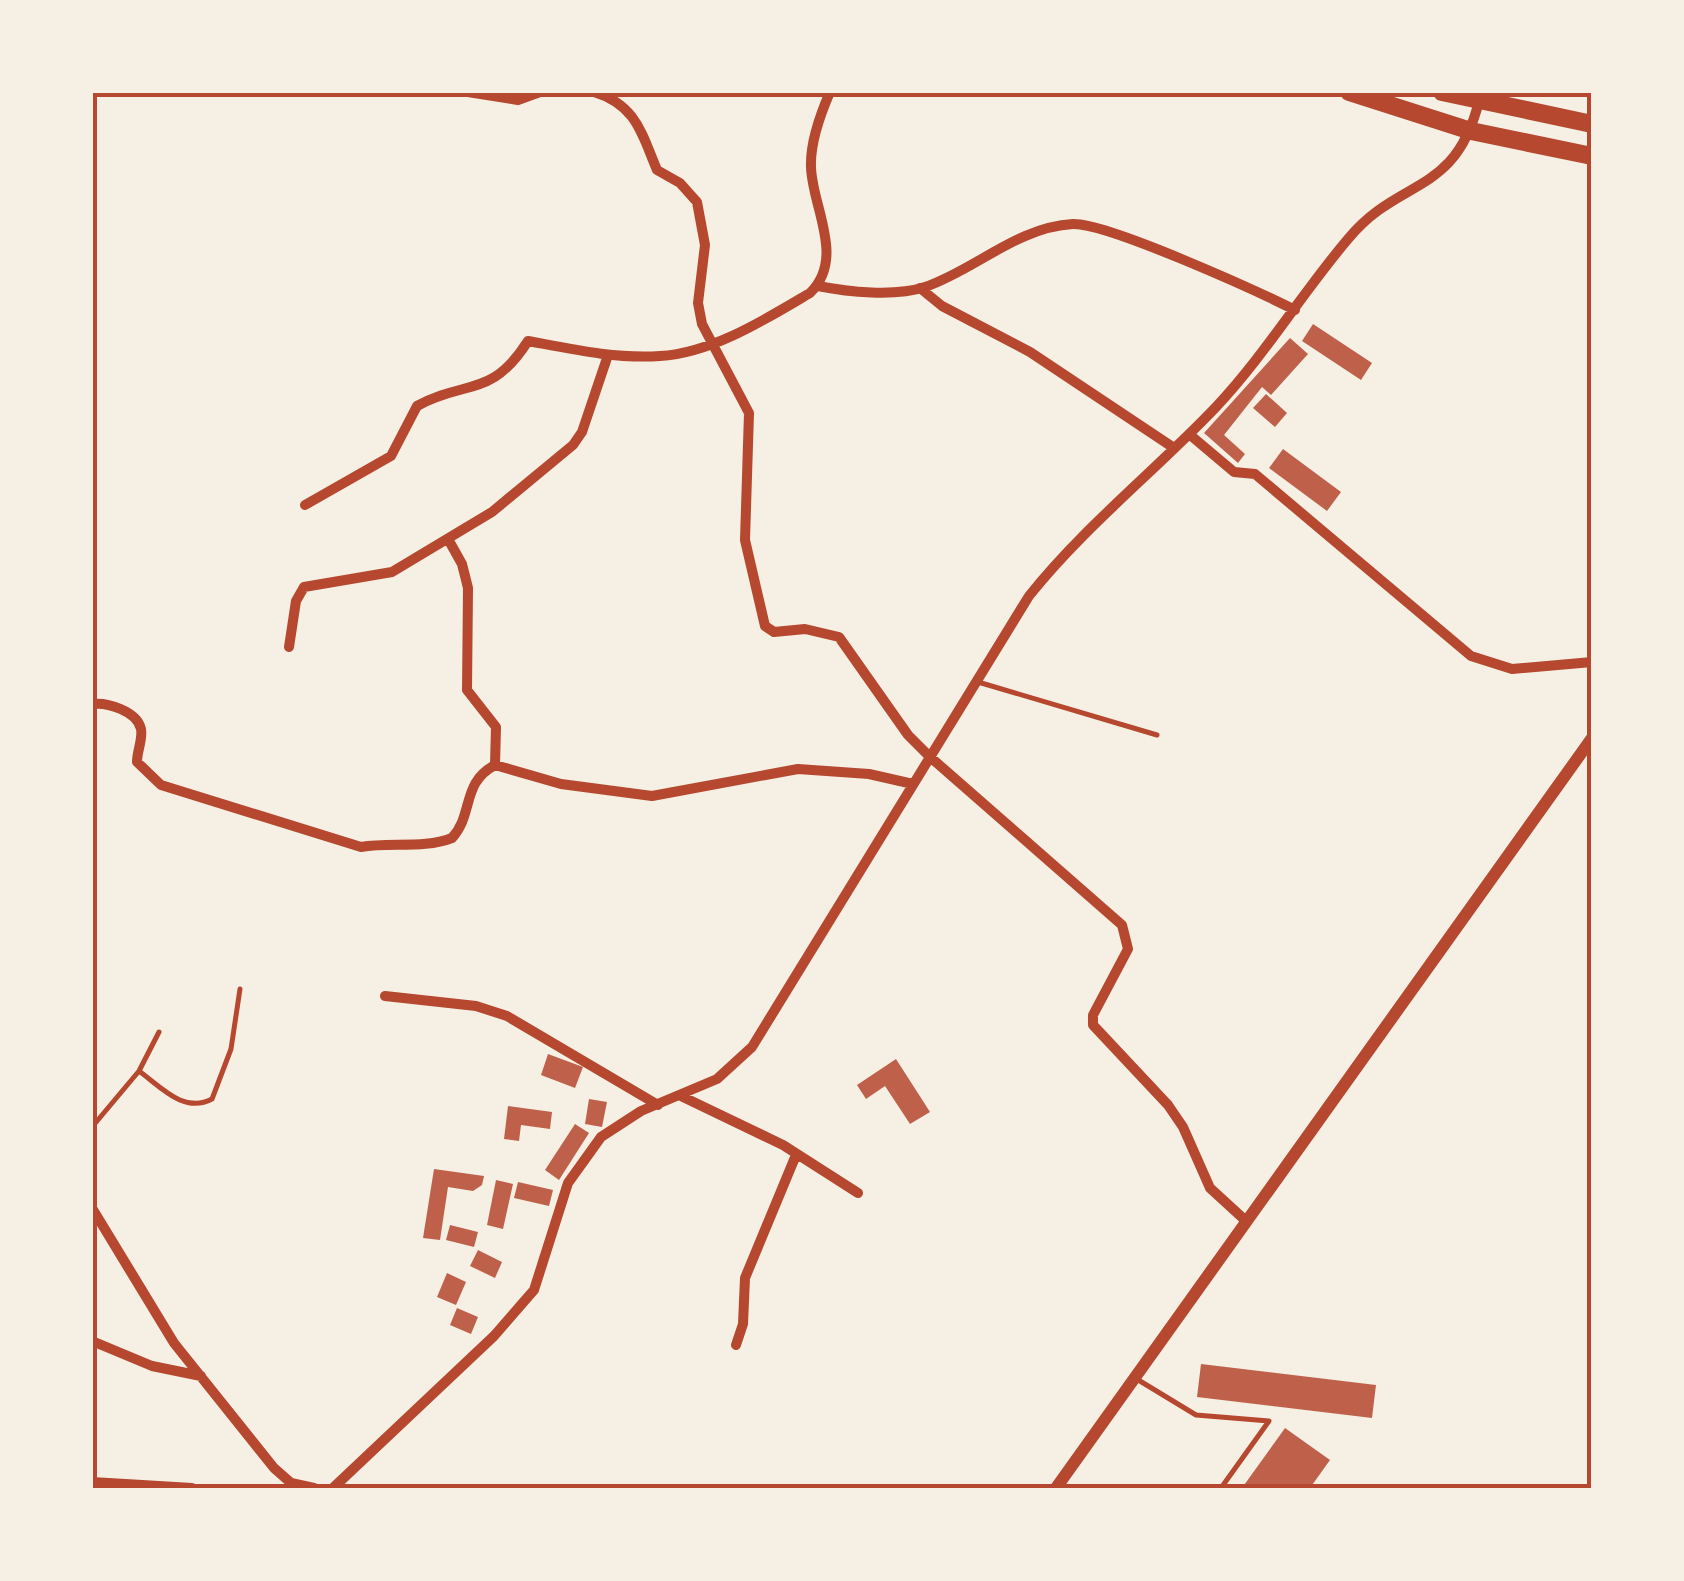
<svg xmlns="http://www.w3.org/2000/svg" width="1684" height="1581" font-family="Jost,sans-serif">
	<rect width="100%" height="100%" fill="#f6efe4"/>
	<!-- building -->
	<path fill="#bf614a" d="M1313 324 1372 363 1361 380 1302 341Z
		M1290 338 1308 354 1271 395 1262 387 1224 435 1245 454 1238 463 1204 433Z
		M1266 394 1287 413 1275 427 1253 408Z
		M1283 449 1341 492 1327 511 1269 468Z
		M548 1054 583 1067 575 1088 541 1075Z
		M896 1059 930 1112 910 1124 885 1086 866 1099 857 1085Z
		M589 1099 607 1102 602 1127 585 1124Z
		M508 1106 552 1112 550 1129 521 1125 519 1141 504 1139Z
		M575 1124 589 1133 559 1180 545 1170Z
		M434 1169 484 1176 482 1185 473 1191 448 1187 440 1240 423 1238Z
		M496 1180 513 1184 503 1229 487 1225Z
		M518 1182 553 1190 549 1206 514 1198Z
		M450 1225 478 1232 474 1247 446 1240Z
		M478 1250 502 1262 495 1278 470 1266Z
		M447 1273 466 1282 456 1305 437 1297Z
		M457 1308 478 1317 471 1334 450 1325Z
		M1201 1364 1376 1385 1372 1418 1197 1397Z
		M1285 1428 1330 1460 1310 1488H1242Z"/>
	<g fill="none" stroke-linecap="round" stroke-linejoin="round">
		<!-- service -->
		<path stroke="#b5482f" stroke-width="5" d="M978 682 1157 735
			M139 1071C161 1087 184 1114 212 1099L231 1049 240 989
			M92 1127 139 1071 159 1032
			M1135 1378 1196 1415 1269 1421 1221 1488"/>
		<!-- minor -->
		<path stroke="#b5482f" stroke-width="10" d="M468 92 518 100 540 92
			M594 92C637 105 642 135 657 170L680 183 697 202 705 245 698 303 702 324 749 413 745 540 765 626 774 632 805 629 839 637 908 735 929 756 1122 925 1128 949 1093 1015V1025L1168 1105 1183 1127 1210 1188 1246 1221
			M818 286C848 292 895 297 925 287 975 270 1017 227 1073 224 1108 223 1257 291 1295 310
			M920 288 942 306 1030 352 1174 448
			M1189 434 1234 472 1255 474 1471 656 1512 669 1592 662
			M305 505 391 456 417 406C466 379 491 399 528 341 571 349 615 359 660 356 712 353 766 319 810 293 846 258 812 207 811 167 810 142 820 115 830 92
			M448 539 462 564 468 588 467 690 496 727 495 765
			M289 647 296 601 304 587 392 572 492 512 573 445 582 432 608 355
			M92 704C107 702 137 711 141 729 143 739 137 751 137 762L161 785 361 847C391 842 424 849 452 838 474 814 461 783 495 765L561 784 652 796 798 769 869 774 913 784
			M385 996 476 1006 507 1016 658 1105
			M681 1096 783 1145 858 1193
			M92 1208 174 1343 274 1468 291 1483 314 1488
			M92 1341 152 1366 201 1376
			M736 1345 743 1324 745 1278 796 1155
			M92 1482 192 1488
			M333 1488 494 1336 534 1290 568 1183 601 1137 641 1111 717 1079 752 1047 1029 596C1084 527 1155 471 1216 407 1265 355 1302 293 1348 239 1400 176 1455 197 1479 101"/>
		<!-- tertiary -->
		<path stroke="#b5482f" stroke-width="12" d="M1056 1488 1592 738"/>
		<!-- trunk -->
		<path stroke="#b5482f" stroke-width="18" d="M1349 92 1471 131 1592 156
			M1442 92 1592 124"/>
	</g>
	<!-- border -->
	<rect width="1684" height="1581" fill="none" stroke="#f6efe4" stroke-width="190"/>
	<rect x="95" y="95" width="1494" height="1391" fill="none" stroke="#b5482f" stroke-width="4"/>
</svg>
